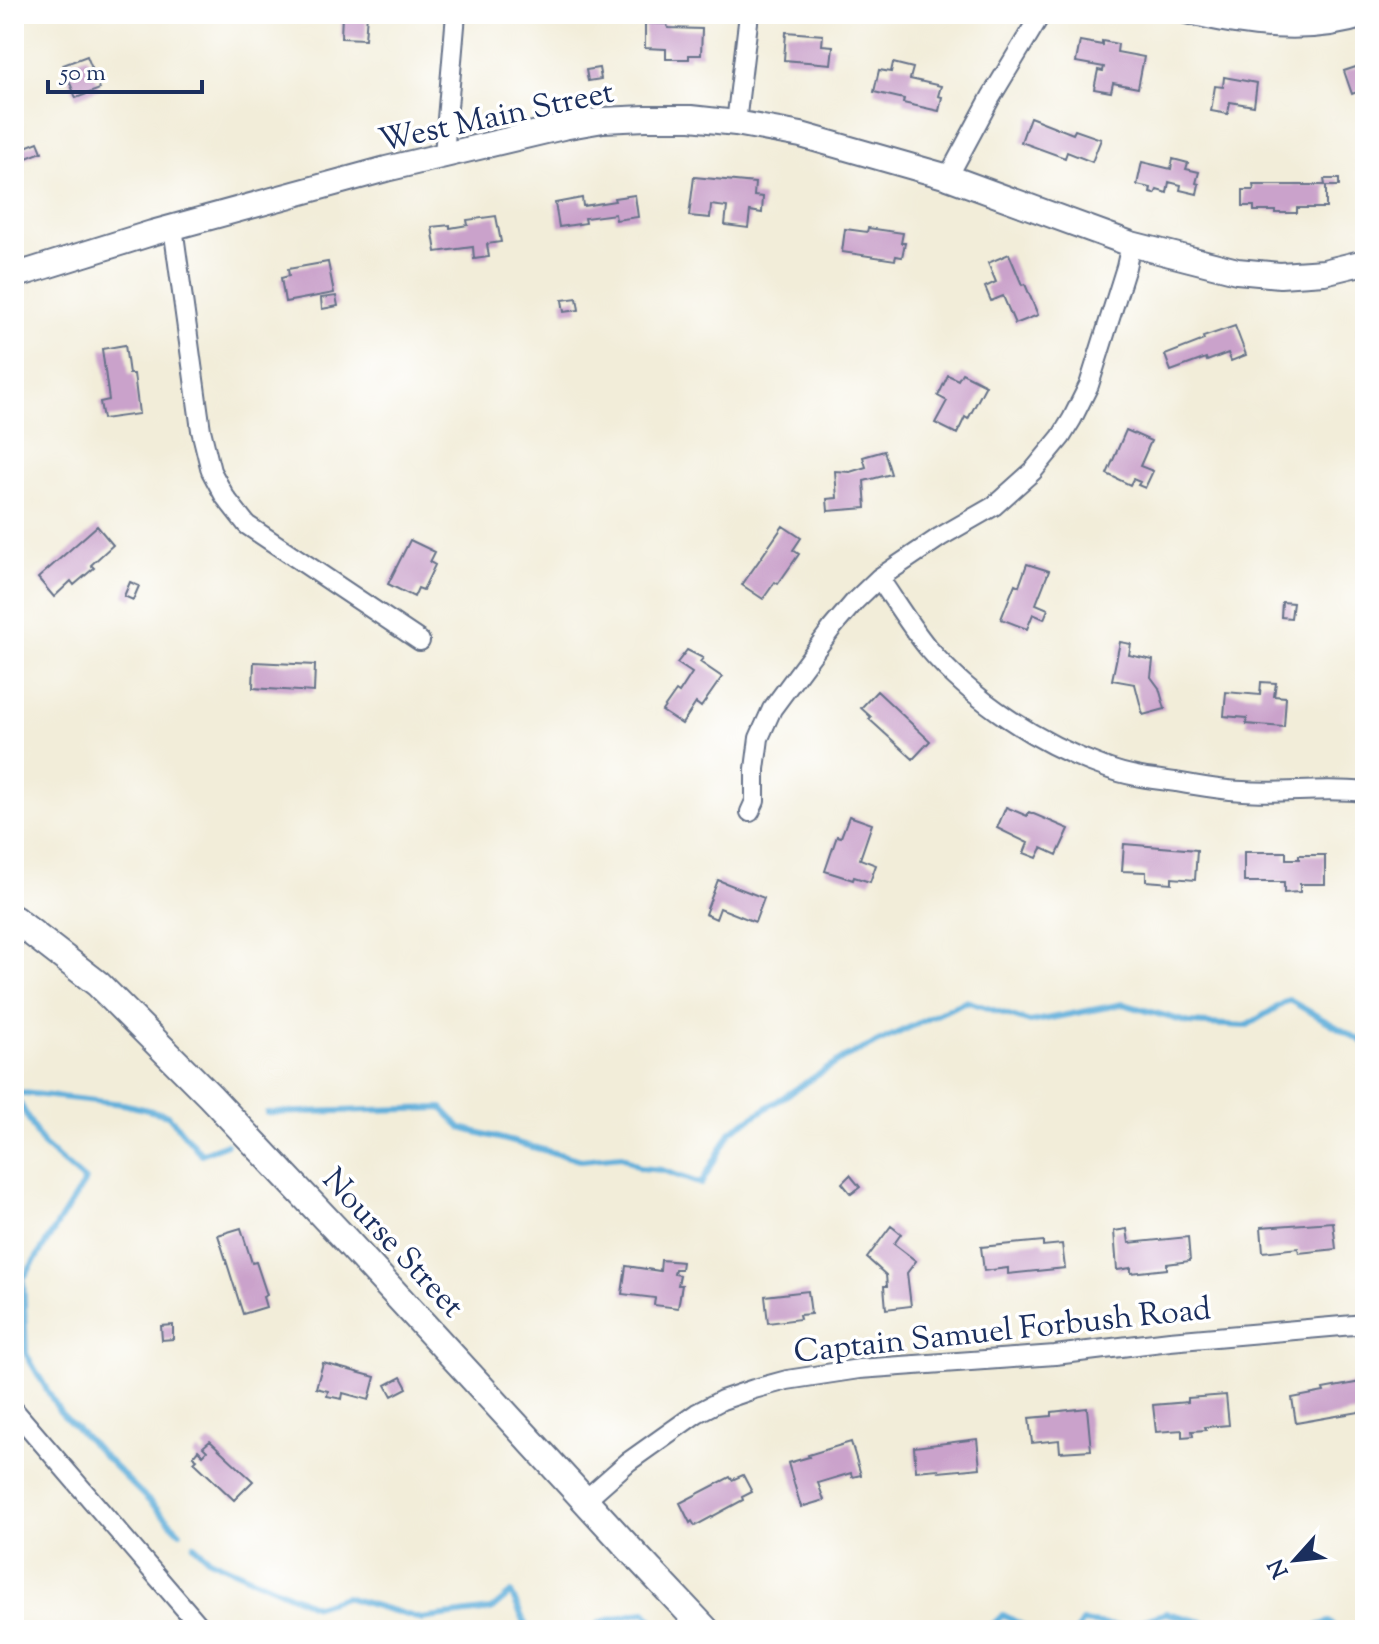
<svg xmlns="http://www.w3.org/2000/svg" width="1379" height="1644" font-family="'Sorts Mill Goudy',serif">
	<rect width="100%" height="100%" fill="#fff"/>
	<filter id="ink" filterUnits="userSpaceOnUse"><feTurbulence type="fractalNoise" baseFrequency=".0125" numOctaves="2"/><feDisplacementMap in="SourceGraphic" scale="16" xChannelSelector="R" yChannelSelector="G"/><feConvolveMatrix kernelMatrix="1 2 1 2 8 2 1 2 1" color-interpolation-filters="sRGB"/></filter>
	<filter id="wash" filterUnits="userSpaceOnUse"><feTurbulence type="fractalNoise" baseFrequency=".006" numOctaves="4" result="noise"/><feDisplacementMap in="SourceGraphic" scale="32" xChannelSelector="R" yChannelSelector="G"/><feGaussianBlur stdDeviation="1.8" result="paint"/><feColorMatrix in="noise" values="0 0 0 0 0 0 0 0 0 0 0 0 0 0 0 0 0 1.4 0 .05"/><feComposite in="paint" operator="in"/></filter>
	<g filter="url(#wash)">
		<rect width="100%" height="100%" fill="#f2edd9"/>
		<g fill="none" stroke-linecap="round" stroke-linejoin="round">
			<!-- stream -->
			<path stroke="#61afda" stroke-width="6" d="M14 1092 123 1104 168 1115 201 1154 227 1144
				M14 1093 43 1145 85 1181 23 1279 26 1354 60 1412 180 1532
				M267 1113 442 1108 461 1128 581 1160 622 1156 641 1168 662 1170 701 1184 731 1131 844 1058 966 1001 1030 1022 1123 1004 1190 1023 1246 1026 1289 1000 1365 1043
				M194 1545 209 1559 315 1606 345 1597 421 1619 491 1610 511 1593 528 1630
				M591 1630 600 1622 645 1612 662 1630
				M987 1630 1003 1615 1031 1630
				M1077 1630 1082 1622 1124 1627 1166 1613 1218 1626 1237 1621 1259 1630
				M1304 1630 1329 1622 1338 1630"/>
		</g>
		<g id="blocks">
			<!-- building -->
			<path fill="#caa2cb" d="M342 14H367L365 39 341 38Z
				M645 23 667 24 668 28 702 29 701 55H689V59H666V49L645 48Z
				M786 32 823 35 822 45 833 46 831 64 784 60Z
				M1080 41 1102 45V41L1118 44 1117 52 1144 57 1138 88 1113 83 1111 92 1094 89 1098 70 1103 71 1104 67 1076 62Z
				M87 56 100 89 76 98 63 65Z
				M893 63 913 68 910 79 941 86 938 96 942 97 939 111 903 103 904 99 874 92 879 70 891 72Z
				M1365 64V89L1352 94 1344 71Z
				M599 68 601 79 588 81 586 70Z
				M1224 77 1257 83 1254 106 1230 102 1228 114 1211 111 1215 86 1223 87Z
				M1030 117 1073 134 1075 130 1101 139 1092 162 1067 152 1065 158 1021 142Z
				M38 142 42 152 24 159 20 149Z
				M1173 159 1188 163 1186 169 1199 172 1196 183 1199 184 1197 194 1180 190 1181 185 1169 182 1167 193 1157 190 1155 194 1150 193 1151 188 1137 185 1142 162 1171 169Z
				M694 177 755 183 754 196 763 197 762 213 750 211 748 228 725 225 727 207 711 205 710 218 689 216Z
				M1324 179H1339V186H1326V208H1297V213H1276V211H1254V206H1243V190H1254L1253 185H1325Z
				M635 195 638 217 616 220 615 214 585 218 586 223 559 227 555 203 582 198 583 206 615 201 614 198Z
				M496 216 501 242 487 244 489 257 474 259 473 247 436 252 432 227 450 225V228L468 225 467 220Z
				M868 228 903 233 901 243H905L902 257 896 256 895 260 842 252 845 229 867 232Z
				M1009 254 1022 285 1025 284 1038 315 1015 324 1003 296 991 301 985 287 996 282 988 263Z
				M328 262 334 293 285 302 281 278 289 276 288 269Z
				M336 296 338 306 322 309 321 298Z
				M577 298 579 310 564 312 562 300Z
				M1235 326 1246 355 1231 361 1228 353 1207 361 1206 358 1171 371 1165 355 1204 340 1203 337Z
				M1365 327V349L1356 332Z
				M125 345 129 374H134L139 414 103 419 100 402 109 400 102 349Z
				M962 373 986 385 968 419 965 417 957 434 935 423 947 401 938 396 948 375 958 380Z
				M1126 430 1151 441 1140 466 1153 471 1145 488 1138 485 1140 482 1133 479 1130 485 1107 474Z
				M884 451 891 474 864 481 866 508 828 511 827 499 837 498 835 471 850 472 866 467 863 457Z
				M97 526 113 545 91 565 94 568 74 585 71 581 54 597 38 578Z
				M783 526 801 538 793 550 799 554 778 584 775 582 763 599 742 585Z
				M410 540 435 552 430 562 435 565 423 590 418 588 414 597 388 584Z
				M1027 564 1049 571 1036 604 1048 609 1044 619 1033 614 1027 629 1001 619 1015 584 1019 586Z
				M130 582 139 586 133 600 124 596Z
				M1282 602 1293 603 1291 618 1281 617Z
				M1120 642 1131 644 1129 655 1153 660 1151 677 1159 688 1165 709 1143 715 1135 684 1112 680Z
				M687 650 703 658 700 662 722 677 701 707 696 703 682 724 662 711 676 691 679 693 692 673 677 663Z
				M254 662 315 665 314 692 253 688Z
				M1261 682 1276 683 1274 696 1286 697 1284 727 1246 724 1247 718 1224 716 1226 692 1260 695Z
				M877 691 930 741 913 759 869 719 871 717 861 708Z
				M1006 807 1027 816 1029 812 1069 829 1057 855 1042 848 1037 858 1024 853 1028 843 997 828Z
				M849 816 872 824 860 859 876 865 870 882 854 877 853 880 825 871 837 836 841 837Z
				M1124 844 1197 850 1195 880 1172 878V883L1146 881V872L1122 871Z
				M1244 852H1286V859H1299V855H1325V884H1300V892L1284 893V882H1244Z
				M718 880 764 898 755 922 720 908 716 919 705 914Z
				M850 1175 860 1187 851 1194 842 1183Z
				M1333 1222 1336 1249 1299 1253 1298 1248 1263 1252 1261 1227Z
				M891 1226 901 1234 894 1244 916 1261 907 1273 911 1306 886 1309 884 1286H887L886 1275 867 1258Z
				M241 1228 252 1263 256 1262 267 1295 263 1297 266 1307 243 1314 218 1235Z
				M1127 1229 1129 1243 1188 1237 1190 1261 1167 1264V1269L1131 1273V1268L1117 1270 1114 1231Z
				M1043 1241V1246L1062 1244 1065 1268 1008 1274V1268L984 1271 981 1247Z
				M661 1260 682 1262 681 1269H675L674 1274 680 1275 678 1285H682L678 1308 654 1305 655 1298 622 1294 626 1266 660 1271Z
				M808 1291 811 1314 799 1315 800 1319 768 1323 765 1296Z
				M173 1325V1339L162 1340 161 1326Z
				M323 1363 375 1377 369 1400 343 1393 342 1399 327 1396 328 1391 316 1388Z
				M401 1377 407 1388 392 1396 386 1385Z
				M1361 1382 1365 1411 1296 1423 1292 1398 1324 1392 1323 1389Z
				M1226 1395 1229 1425 1205 1427 1206 1430 1192 1431 1193 1436 1182 1437V1430L1156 1432 1153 1405 1188 1402V1398Z
				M1087 1408 1091 1450 1060 1452 1059 1440 1032 1443 1029 1418 1052 1416V1412Z
				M977 1439 980 1468 939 1472 938 1469 916 1471 914 1447Z
				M210 1441 253 1481 234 1500 194 1462 197 1459 193 1456 198 1450 203 1455 207 1451 203 1447Z
				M851 1442 861 1475 852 1477 851 1473 818 1483 824 1500 801 1507 788 1463 809 1457 808 1455Z
				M743 1475 752 1492 742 1497 743 1500 695 1526 692 1521 690 1523 680 1503 730 1477 732 1480Z"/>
		</g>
	</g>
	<g filter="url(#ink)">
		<use href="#blocks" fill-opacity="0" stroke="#667289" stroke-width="2"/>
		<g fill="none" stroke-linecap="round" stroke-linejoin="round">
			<!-- minor casing -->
			<g stroke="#667289" stroke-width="22">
				<path id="minor" d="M1186 14C1244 28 1307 37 1365 18
					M736 123 749 14
					M444 154 456 14
					M948 177 991 97 1041 14
					M173 227 201 430 211 471 225 497 247 525 420 641
					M879 578C895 601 910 626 928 648 973 701 1039 744 1104 767 1127 776 1152 779 1176 782 1198 786 1220 790 1243 791 1284 794 1324 787 1365 792
					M750 812 755 801V769L759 738 772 709 832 628 855 601 879 578 940 537 994 506 1033 471 1061 437 1072 419 1089 385 1126 267 1131 244
					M14 1410 203 1630
					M585 1500 628 1462 697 1413 722 1400 754 1389 787 1380 859 1369 1055 1355 1170 1341 1365 1324"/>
			</g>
			<!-- tertiary casing -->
			<g stroke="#667289" stroke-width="28">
				<path id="tertiary" d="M14 276 152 233 386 169 563 127 603 120 646 118H691L736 123 801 135 948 177 1131 244 1237 271 1280 275 1324 272 1365 262"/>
			</g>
			<!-- secondary casing -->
			<g stroke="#667289" stroke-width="30">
				<path id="secondary" d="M14 919 98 984 210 1096 345 1239 626 1545 706 1630"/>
			</g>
			<!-- minor -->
			<use href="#minor" stroke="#fff" stroke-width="18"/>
			<!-- tertiary -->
			<use href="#tertiary" stroke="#fff" stroke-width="24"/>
			<!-- secondary -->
			<use href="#secondary" stroke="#fff" stroke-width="26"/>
		</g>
	</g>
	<g text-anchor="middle" stroke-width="7" stroke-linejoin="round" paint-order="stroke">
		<!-- street labels -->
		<g font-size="32" fill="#1b2f5e" stroke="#fff">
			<text transform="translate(496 115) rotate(-12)" y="11">West Main Street</text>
			<text transform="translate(394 1242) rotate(47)" y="11">Nourse Street</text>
			<text transform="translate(1002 1329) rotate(-6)" y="11">Captain Samuel Forbush Road</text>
		</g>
	</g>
	<!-- margin -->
	<rect width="1379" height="1644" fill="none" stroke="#fff" stroke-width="48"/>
	<!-- north arrow -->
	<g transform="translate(1295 1560) rotate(243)" stroke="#ffffff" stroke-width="6" paint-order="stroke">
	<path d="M0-6L14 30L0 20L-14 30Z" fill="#1b2f5e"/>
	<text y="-12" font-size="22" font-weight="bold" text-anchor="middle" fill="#1b2f5e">N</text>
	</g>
	<!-- scale -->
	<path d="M48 80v12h154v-12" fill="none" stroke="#1b2f5e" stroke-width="4"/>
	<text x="60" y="80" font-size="24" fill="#1b2f5e" stroke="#ffffff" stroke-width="6" paint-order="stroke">50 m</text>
</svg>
